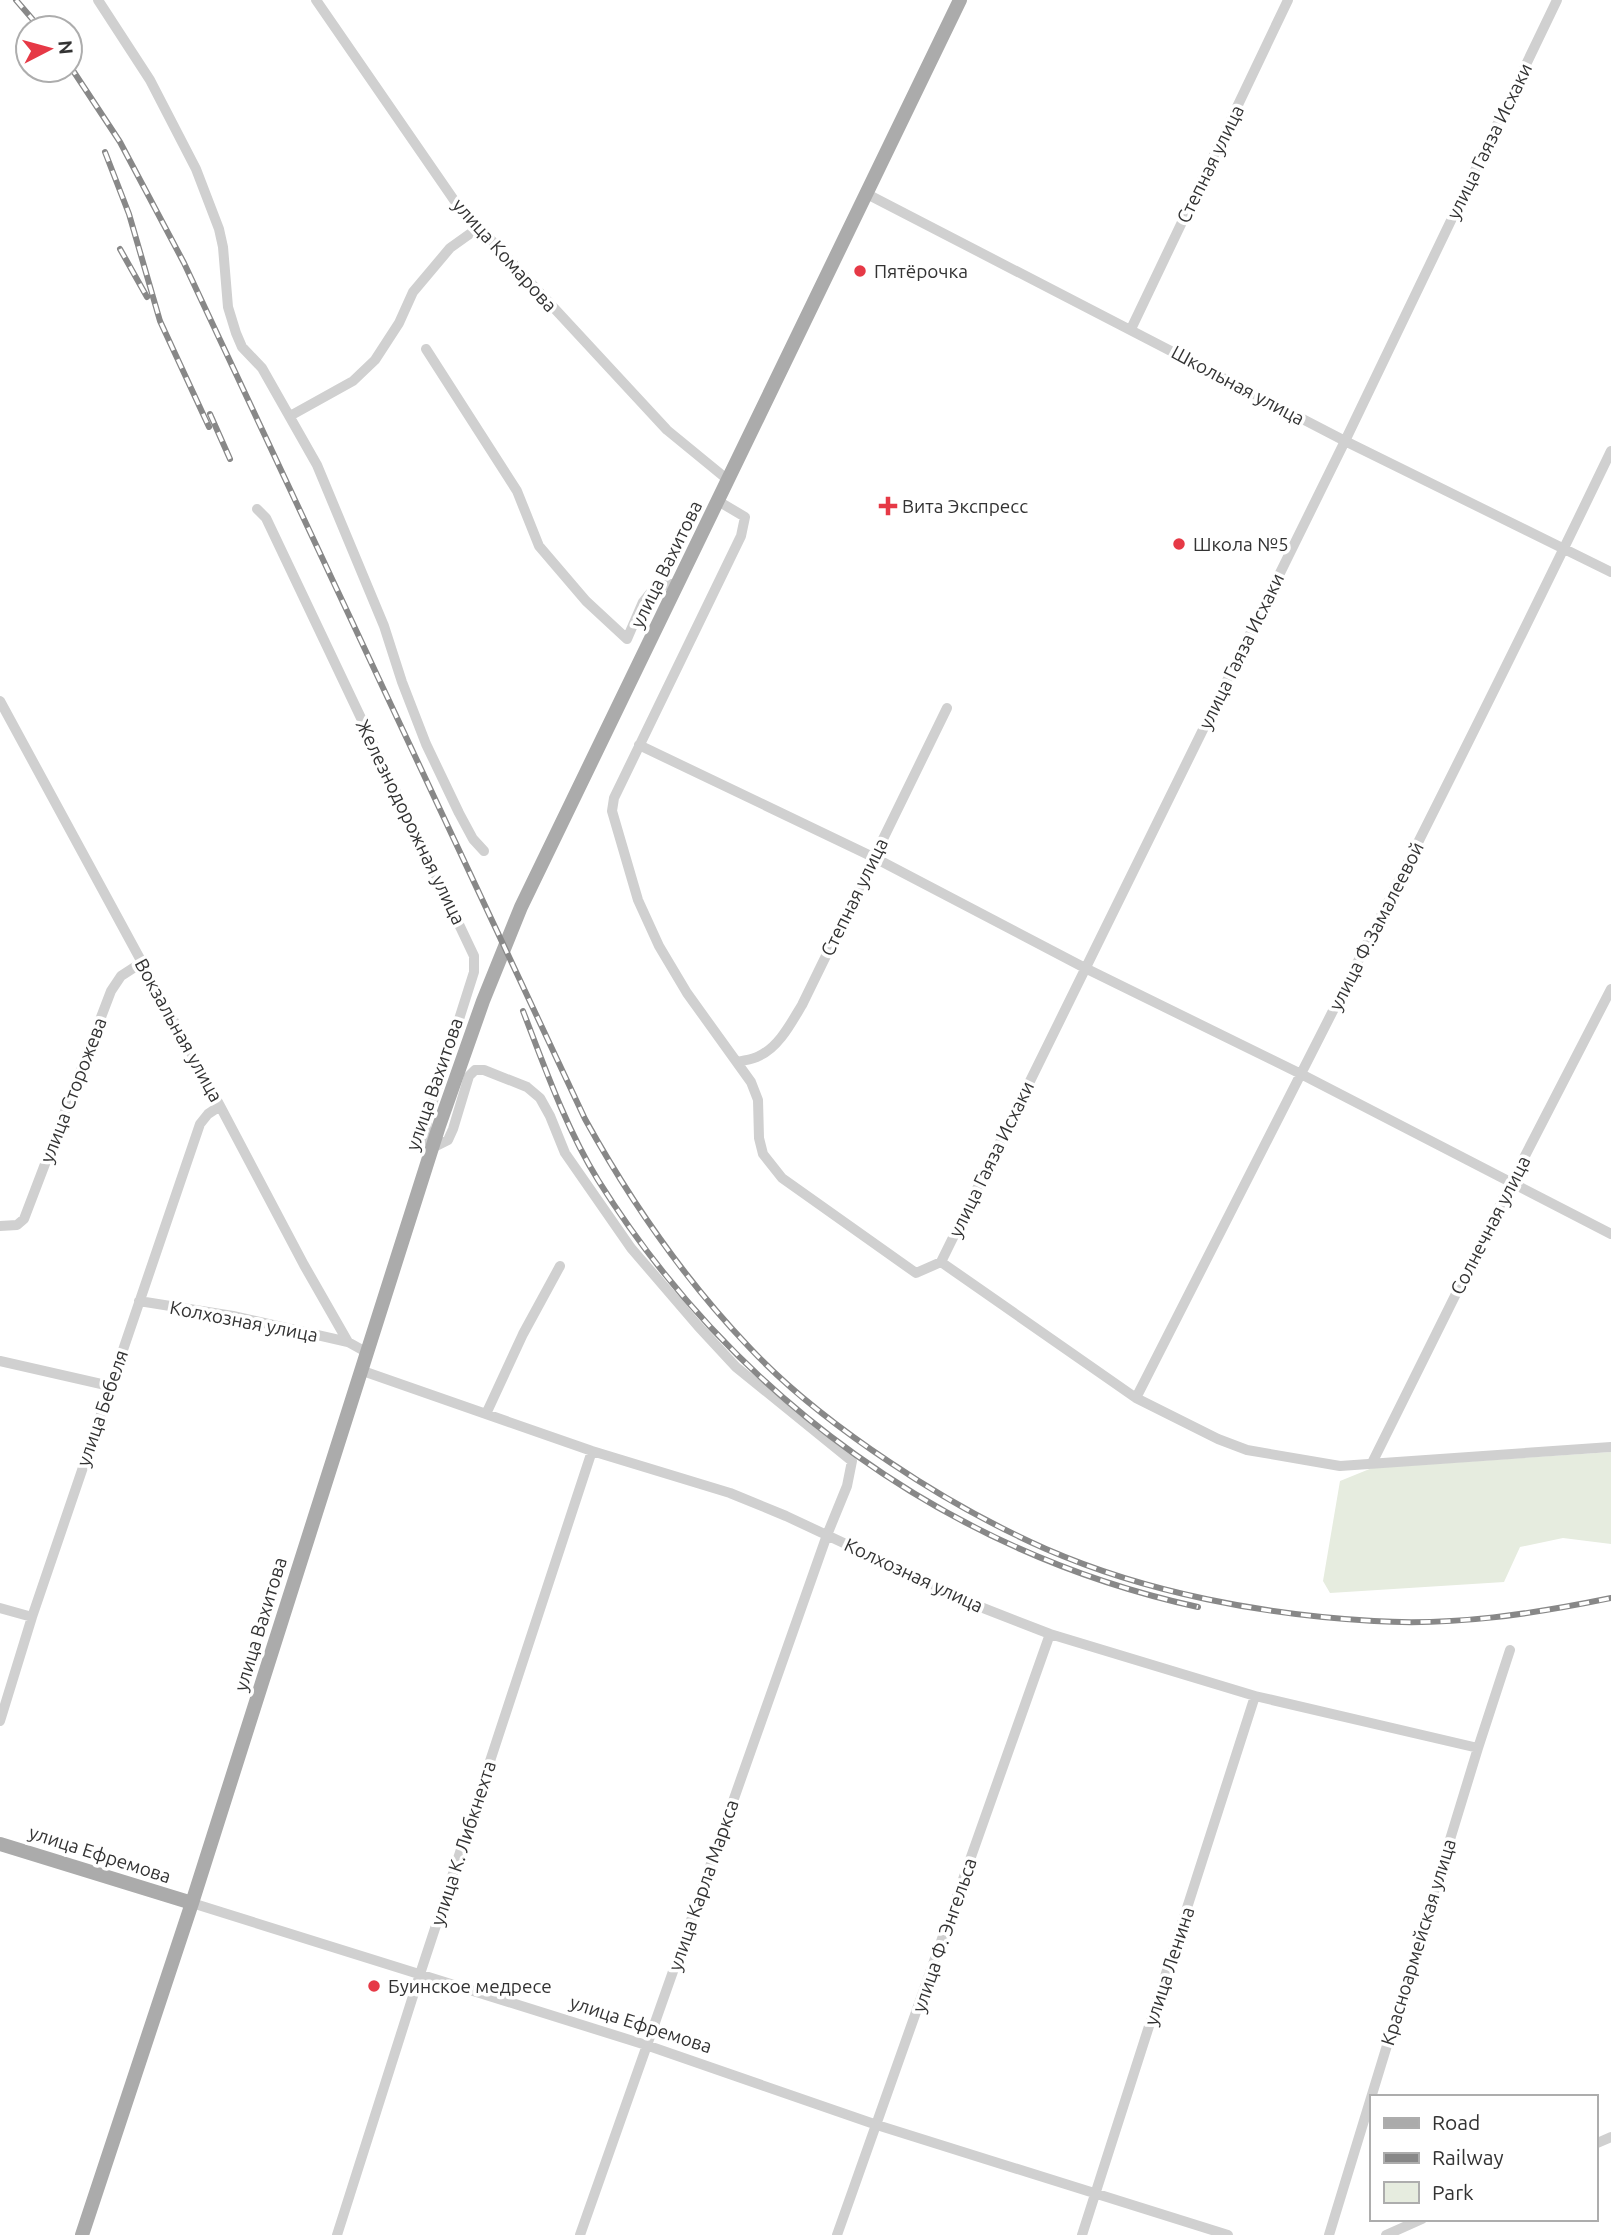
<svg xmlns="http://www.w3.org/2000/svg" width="1611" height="2235" font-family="Ubuntu,sans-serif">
	<rect width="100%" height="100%" fill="#fff"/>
	<!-- green -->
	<path fill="#e6ecdf" d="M1611 1452V1544L1563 1538 1520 1547 1504 1582 1330 1593 1323 1581 1340 1481 1372 1468Z"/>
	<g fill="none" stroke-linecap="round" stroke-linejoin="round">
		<!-- minor -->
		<path stroke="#d0d0d0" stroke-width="10" d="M98 0 150 80 196 169 219 229 223 247 228 307 236 333 242 347 262 368 317 465 384 626 402 682 426 744 459 813 473 839 484 851
			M316 0 454 200 667 430 728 480
			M867 194 1345 441 1611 572
			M1131 329 1288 0
			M426 349 517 491 539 546 586 601 627 639 643 602 655 587 678 583
			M290 416 353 381 375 360 399 323 413 292 450 248 478 228
			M718 501 745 517 741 536 614 798 612 811 638 900 659 946 687 993 751 1082 758 1100 759 1138 763 1154 782 1178 916 1273 941 1262 1136 1398 1218 1439 1247 1450 1340 1466 1611 1447
			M257 509 266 518 474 956V972L427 1120 426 1134 432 1148 448 1140 453 1129 469 1076 475 1070H484L527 1087 540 1098 550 1116 565 1153 631 1248 698 1326 736 1367 852 1461 847 1486 827 1535 580 2235
			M0 701 220 1106 304 1265 348 1342 366 1352
			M639 745 873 857 1085 968 1301 1074 1611 1234
			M737 1062C744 1060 752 1060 759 1056 779 1047 791 1023 802 1005L947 708
			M0 1226 17 1225 24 1219 111 991 121 976 141 963
			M941 1262 1345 441 1557 0
			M139 1301 233 1316 348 1342
			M0 1361 110 1386
			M360 1370 592 1451 730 1493 786 1516 978 1606 1050 1634 1255 1696 1478 1748
			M1136 1398C1296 1083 1458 769 1611 451
			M486 1414 523 1334 560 1266
			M1372 1463 1511 1183 1611 989
			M0 1608 32 1617
			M0 1721 32 1617 200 1124 208 1114 220 1106
			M192 1903 646 2045 877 2125 1228 2235
			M1595 2144 1611 2137
			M337 2235 420 1974 592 1451
			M837 2235 1050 1634
			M1082 2235 1255 1696
			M1329 2235 1478 1748 1510 1650
			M1386 2235 1422 2219"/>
		<!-- major -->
		<path stroke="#ababab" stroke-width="14" d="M0 1844 192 1903
			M82 2235 192 1903 439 1126 483 1001 521 907 960 0"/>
		<!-- rail casing -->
		<g stroke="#888" stroke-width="6">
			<path id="rail" d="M16 0 40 28
				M70 66 120 142 184 263 585 1119C631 1202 684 1279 749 1347 791 1392 840 1429 891 1463 940 1496 992 1525 1046 1549 1147 1593 1265 1615 1374 1621 1454 1626 1533 1614 1611 1598
				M105 152 129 214 160 321 209 427
				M120 249 147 297
				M210 414 230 459
				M523 1011C545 1068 566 1128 598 1180 734 1397 947 1552 1198 1607"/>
		</g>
		<!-- rail -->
		<use href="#rail" stroke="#fff" stroke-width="3.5" stroke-dasharray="10" stroke-linecap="butt"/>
	</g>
	<!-- markers -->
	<g fill="#e63946" stroke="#fff" stroke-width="2.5">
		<circle cx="860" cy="271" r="7"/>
		<path d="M884.5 495.5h7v7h7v7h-7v7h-7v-7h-7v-7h7z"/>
		<circle cx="1179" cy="544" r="7"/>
		<circle cx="374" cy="1986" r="7"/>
	</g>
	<g text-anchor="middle" stroke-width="7" stroke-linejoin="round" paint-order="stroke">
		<!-- street labels -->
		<g font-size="19" fill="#333" stroke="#fff">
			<text transform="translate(1489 141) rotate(-64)" y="7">улица Гаяза Исхаки</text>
			<text transform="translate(1210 164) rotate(-64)" y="7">Степная улица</text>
			<text transform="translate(505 255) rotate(48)" y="7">улица Комарова</text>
			<text transform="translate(1238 385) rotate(28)" y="7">Школьная улица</text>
			<text transform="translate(666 564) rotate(-64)" y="7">улица Вахитова</text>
			<text transform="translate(1241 651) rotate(-64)" y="7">улица Гаяза Исхаки</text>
			<text transform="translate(411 822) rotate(64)" y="7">Железнодорожная улица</text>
			<text transform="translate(854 897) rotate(-64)" y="7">Степная улица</text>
			<text transform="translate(1376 926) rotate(-63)" y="7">улица Ф.Замалеевой</text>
			<text transform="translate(179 1030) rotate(61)" y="7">Вокзальная улица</text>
			<text transform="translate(434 1084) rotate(-71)" y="7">улица Вахитова</text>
			<text transform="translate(73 1090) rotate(-69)" y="7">улица Сторожева</text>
			<text transform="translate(991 1159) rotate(-64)" y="7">улица Гаяза Исхаки</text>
			<text transform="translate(1490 1225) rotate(-63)" y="7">Солнечная улица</text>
			<text transform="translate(244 1321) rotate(11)" y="7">Колхозная улица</text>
			<text transform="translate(102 1408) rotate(-71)" y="7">улица Бебеля</text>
			<text transform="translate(914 1575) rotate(25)" y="7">Колхозная улица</text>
			<text transform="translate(260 1624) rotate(-73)" y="7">улица Вахитова</text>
			<text transform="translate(463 1843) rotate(-72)" y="7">улица К. Либкнехта</text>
			<text transform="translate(100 1854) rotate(18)" y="7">улица Ефремова</text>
			<text transform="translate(703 1885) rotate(-71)" y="7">улица Карла Маркса</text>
			<text transform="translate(944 1935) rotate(-71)" y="7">улица Ф. Энгельса</text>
			<text transform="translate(1418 1942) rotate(-73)" y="7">Красноармейская улица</text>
			<text transform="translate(1169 1966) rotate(-72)" y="7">улица Ленина</text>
			<text transform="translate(641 2024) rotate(18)" y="7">улица Ефремова</text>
		</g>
		<!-- poi labels -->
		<g font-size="19" fill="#333" stroke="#fff" text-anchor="start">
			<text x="874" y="278">Пятёрочка</text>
			<text x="902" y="513">Вита Экспресс</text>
			<text x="1193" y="551">Школа №5</text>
			<text x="388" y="1993">Буинское медресе</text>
		</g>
	</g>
	<!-- legend -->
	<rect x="1370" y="2095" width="228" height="126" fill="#ffffff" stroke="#adadad" stroke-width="2"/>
	<rect x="1384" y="2118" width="35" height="10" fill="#ababab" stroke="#adadad" stroke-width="2"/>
	<text x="1432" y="2130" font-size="21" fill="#333333">Road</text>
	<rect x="1384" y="2153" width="35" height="10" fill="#888888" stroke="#adadad" stroke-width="2"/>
	<text x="1432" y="2165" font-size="21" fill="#333333">Railway</text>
	<rect x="1384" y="2182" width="35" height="21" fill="#e6ecdf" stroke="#adadad" stroke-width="2"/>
	<text x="1432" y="2200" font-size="21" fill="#333333">Park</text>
	<!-- north arrow -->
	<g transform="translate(49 49) rotate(84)"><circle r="33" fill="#ffffff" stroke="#adadad" stroke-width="2"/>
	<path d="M0-5L12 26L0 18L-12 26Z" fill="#e63946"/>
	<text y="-10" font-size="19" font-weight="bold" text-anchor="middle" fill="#333333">N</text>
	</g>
</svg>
